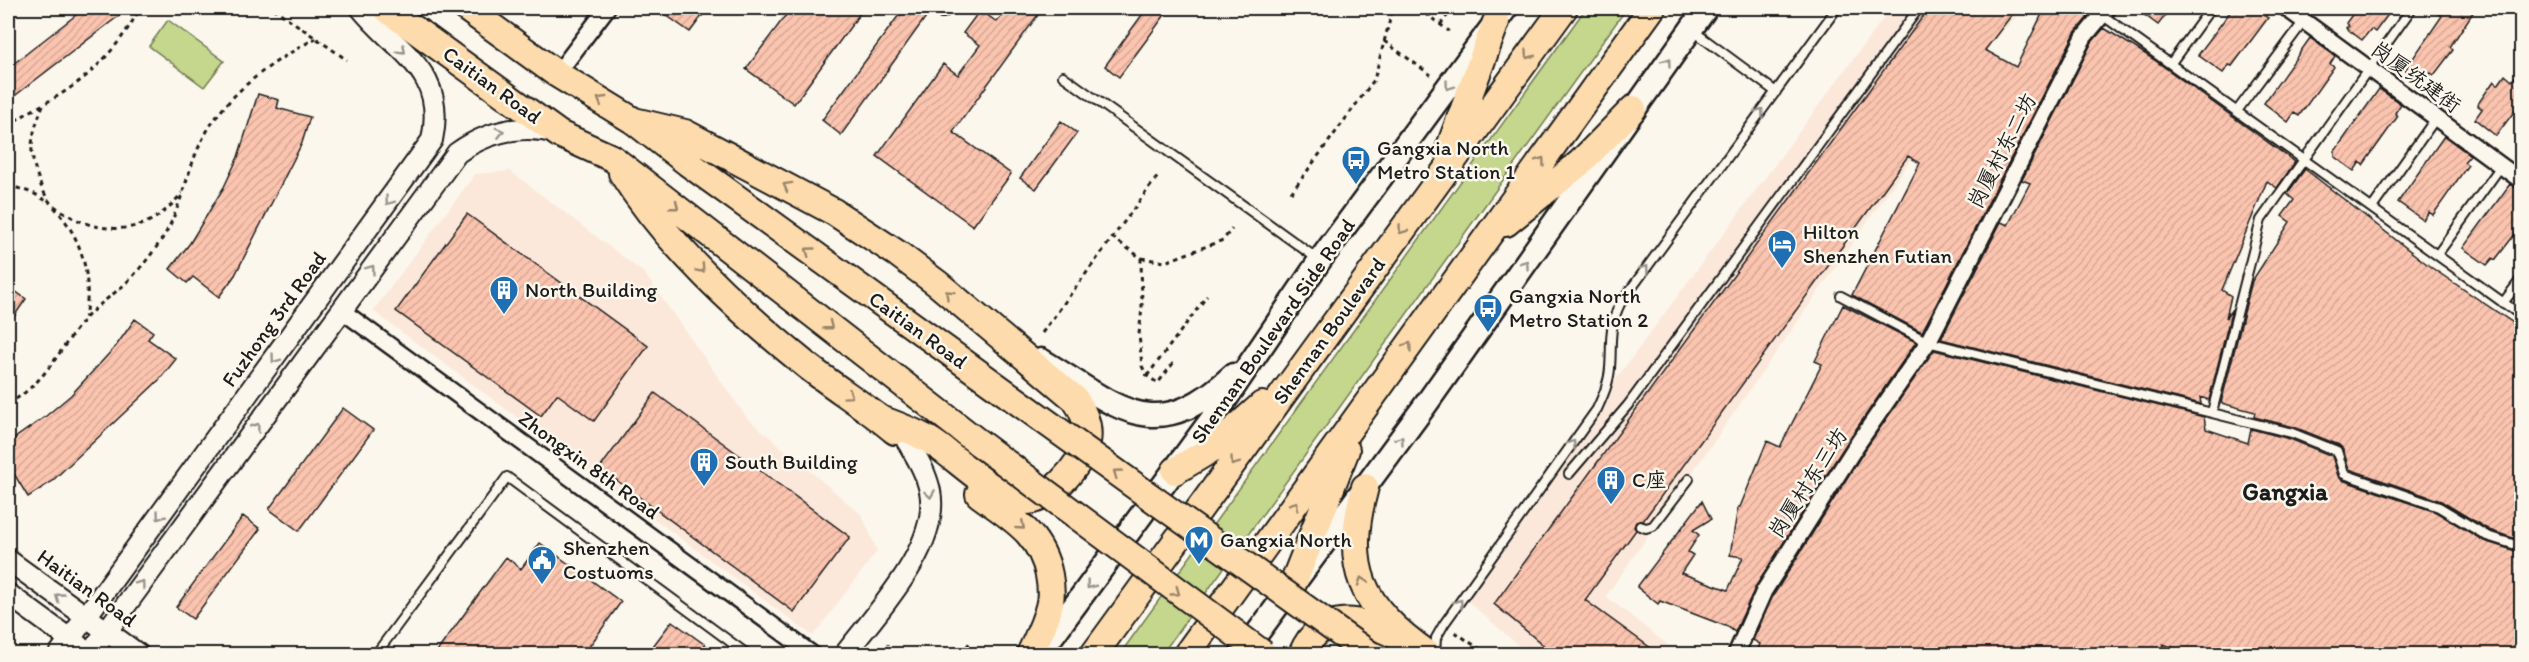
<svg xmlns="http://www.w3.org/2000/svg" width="2529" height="662" font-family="Itim,'LXGW WenKai TC',sans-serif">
	<defs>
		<pattern id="building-hatch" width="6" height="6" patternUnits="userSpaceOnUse" patternTransform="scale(1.5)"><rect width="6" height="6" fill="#fbc4af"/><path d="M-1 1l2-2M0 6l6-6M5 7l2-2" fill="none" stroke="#d7a896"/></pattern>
	</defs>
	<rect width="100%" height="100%" fill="#fbf7ec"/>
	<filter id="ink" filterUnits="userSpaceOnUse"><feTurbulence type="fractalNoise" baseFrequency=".0167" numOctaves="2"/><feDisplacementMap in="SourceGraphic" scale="12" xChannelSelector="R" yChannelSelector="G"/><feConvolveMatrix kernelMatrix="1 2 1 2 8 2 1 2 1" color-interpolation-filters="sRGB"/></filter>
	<g filter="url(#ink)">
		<!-- built -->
		<path fill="#fbe8da" d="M1891 8H2025L1995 39 1606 596 1679 654H1528L1458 592Z
			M510 171 644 273 747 418 862 515 877 551 813 636 373 311 475 174Z"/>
		<!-- grass -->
		<path fill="#c4d78c" stroke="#707a54" stroke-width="1.5" d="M1586 8H1627L1162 654H1120Z
			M168 20 224 61 204 87 149 46Z"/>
		<!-- building -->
		<path fill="url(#building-hatch)" stroke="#1c1c1c" stroke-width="1.5" d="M70 8H129L8 101V68L76 15Z
			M656 8H708L690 32Z
			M791 8H864L794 104 746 69Z
			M904 8H919L928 14 841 135 822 120Z
			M1008 8H1043L953 132 1011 174 973 226 877 156 943 64 958 75 980 45 963 33 980 10 997 22Z
			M1147 8H1170L1119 77 1105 66Z
			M1929 8H2017L1985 50 2016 67 2045 8H2088L2085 15 2088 17 2075 33 1922 332 1852 295 1920 163 1908 156 1643 521 1636 522 1634 527 1636 530 1585 600 1659 654H1554L1494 604Z
			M2135 8H2171L2158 25Z
			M2233 8H2271L2265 16 2268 18 2232 66 2229 65 2223 73 2198 55Z
			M2357 8H2393L2375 32 2371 29 2362 40 2346 28 2349 25 2346 23Z
			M2430 8H2476L2450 47 2453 50 2434 75 2431 73 2421 85 2410 77 2411 75 2405 70 2442 16Z
			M2104 28 2153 59 2295 162 2277 188 2267 181 2222 290 2231 296 2226 318 2232 309 2209 400 2200 397 2201 404 1941 339 2001 222 2008 225 2030 183 2022 180 2092 42Z
			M2310 38 2335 56 2330 64 2334 67 2299 116 2294 113 2288 122 2264 103Z
			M2522 68V101L2496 136 2475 119 2482 109 2477 105 2494 81 2498 85 2505 75 2512 81Z
			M2379 89 2401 104 2395 113 2398 116 2363 165 2360 162 2354 171 2335 157V151Z
			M258 94 279 100 277 108 310 117 302 143 235 275 219 297 193 277 187 283 170 269 190 243 224 187 238 157Z
			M1061 121 1077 133 1036 189 1020 178Z
			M2444 136 2470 155 2464 162 2468 165 2433 215 2429 212 2423 220 2398 202Z
			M2305 169 2432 268 2522 329V541L2489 530 2441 501 2349 469 2343 449 2339 445 2294 427 2254 417 2255 412 2221 403 2252 281 2290 222 2282 216 2294 200 2287 194Z
			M2510 184 2522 191V225L2495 260 2493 258 2487 265 2463 248Z
			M467 214 648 346 594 421 557 394 541 416 396 311Z
			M8 286 26 299 8 325Z
			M1843 305 1916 342 1848 441 1756 586 1735 632 1728 627 1660 601 1658 604 1637 587 1702 501 1711 519 1693 530 1699 535 1688 552 1693 555 1681 573 1728 590 1743 557 1730 555 1738 507H1740L1767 441 1780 447 1822 364 1815 361Z
			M135 319 153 332 148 339 176 359 159 380 51 482 28 497 8 464V443L46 416 71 395 116 346Z
			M1934 350 2204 417 2206 429 2248 443 2251 429 2290 439 2332 456 2338 476 2342 480 2436 512 2484 541 2522 553V654H2192L2163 644 2160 654H2107L2094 650 2092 654H1756L1760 644 1753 640 1773 596 1864 451Z
			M655 393 850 537 794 612 600 468Z
			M343 408 373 430 299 531 269 509Z
			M243 516 260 529 193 619 176 607Z
			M540 543 621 602 584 654H435L506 557 521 569Z
			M672 621 718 654H647Z"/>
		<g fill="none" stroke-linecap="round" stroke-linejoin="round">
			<!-- service casing -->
			<g stroke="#1c1c1c" stroke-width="12">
				<path id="service" d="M2102 15 2522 316
					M1692 30 1776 92
					M2171 63 2211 8
					M1063 76 1319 260
					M2237 111 2304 21
					M2372 208 2436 118
					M2437 255 2501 166
					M1841 296 1928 342 2292 433 2337 451 2344 474 2439 507 2487 536 2522 547
					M2503 303 2522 278
					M2212 412 2261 220 2412 8
					M1569 474 1628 405 1919 8
					M1640 526 1646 528 1653 526 1689 479
					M1435 653 1436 638 1444 624 1597 409C1603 396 1609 383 1610 368 1612 343 1608 329 1620 304L1837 8
					M376 654 507 477 747 654"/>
			</g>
			<!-- minor casing -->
			<g stroke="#1c1c1c" stroke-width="20">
				<path id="minor" d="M940 8 942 9
					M2286 8 2522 181
					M557 74 607 8
					M341 310 812 654
					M1736 654 1764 591 1856 446 1928 342 2084 37 2108 8"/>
			</g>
			<!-- tertiary casing -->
			<g stroke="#1c1c1c" stroke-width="24">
				<path id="tertiary" d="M8 560 138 654
					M8 594 79 646
					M59 654 432 140C447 70 398 54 361 8
					M90 654 457 153C487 132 520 123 557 133
					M845 654C876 613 941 546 930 491 926 472 916 456 907 441"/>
			</g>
			<!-- secondary casing -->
			<g stroke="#1c1c1c" stroke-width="27">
				<path id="secondary" d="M1041 360C1117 405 1153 450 1233 375
					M1039 654 1217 412 1320 260 1506 8
					M1242 654 1424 407 1706 8"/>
			</g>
			<!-- primary casing -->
			<g stroke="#1c1c1c" stroke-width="30">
				<path id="primary" d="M385 8 559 134 612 158 979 443
					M466 8 557 74 634 121 688 163 1010 396
					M634 121 685 133 834 212 898 254 938 284 1075 399C1084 412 1090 426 1087 442 1082 465 1045 508 1019 500 988 491 958 459 932 442 917 432 898 426 881 419
					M1448 152 1496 22
					M622 173C668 246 739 311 806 365 835 388 867 407 895 431
					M1506 223 1580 163 1633 109
					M1175 471 1215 447 1262 405
					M1365 487C1343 568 1360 606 1428 654
					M979 494C1011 518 1041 533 1049 575 1051 586 1052 597 1049 607 1045 624 1037 639 1030 654
					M1293 584 1346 450
					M1094 654 1564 8
					M1187 654 1652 8
					M1302 654C1321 610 1361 618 1397 636"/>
			</g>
			<!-- path -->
			<path stroke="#1c1c1c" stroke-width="3" stroke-dasharray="4.5 4.5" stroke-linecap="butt" d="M273 8 347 60
				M1418 8 1449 31
				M1429 16 1435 8
				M1440 25 1453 8
				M1384 41 1431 75
				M43 105C37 121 31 136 32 154 34 169 41 189 49 201 53 206 59 209 64 212 87 228 116 233 143 224 159 218 171 206 182 193
				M8 126C26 112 48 103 67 90 98 70 123 40 140 8
				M8 185 33 193 50 203
				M1291 193 1374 80 1393 8
				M54 207C83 239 92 276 85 318
				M1112 237 1141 258 1165 262 1223 240 1232 229
				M1141 258 1142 308 1139 334 1142 366 1147 376 1158 383 1174 362
				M1042 333 1158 176
				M1147 376 1207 296
				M8 404C47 381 56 354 83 321 95 307 110 297 124 285 139 271 152 254 164 236 179 211 185 182 195 156 217 99 265 66 316 38
				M1455 632 1487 654
				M888 654V644
				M961 654 971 641
				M973 654 978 647"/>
			<!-- service -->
			<use href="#service" stroke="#fbf7ec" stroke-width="8"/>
			<!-- minor -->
			<use href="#minor" stroke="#fbf7ec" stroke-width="15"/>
			<!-- tertiary -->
			<use href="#tertiary" stroke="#fbf7ec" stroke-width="20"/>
			<!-- secondary -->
			<use href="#secondary" stroke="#fbf7ec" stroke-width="22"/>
			<!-- primary -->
			<use href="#primary" stroke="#fedbac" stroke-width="26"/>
			<!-- primary-bridge casing -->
			<g stroke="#1c1c1c" stroke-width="30" stroke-linecap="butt">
				<path id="primary-bridge" d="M1010 396 1369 654
					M979 443 1263 654"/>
			</g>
			<!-- primary-bridge -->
			<use href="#primary-bridge" stroke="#fedbac" stroke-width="26"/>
		</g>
		<!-- one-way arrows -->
		<defs><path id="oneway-chevron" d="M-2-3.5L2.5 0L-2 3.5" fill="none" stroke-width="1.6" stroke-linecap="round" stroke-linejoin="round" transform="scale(1.5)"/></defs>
		<g stroke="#97948e">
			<use href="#oneway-chevron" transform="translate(402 50) rotate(43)"/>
			<use href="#oneway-chevron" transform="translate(1667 62) rotate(-54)"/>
			<use href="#oneway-chevron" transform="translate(1449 86) rotate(126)"/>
			<use href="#oneway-chevron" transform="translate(1760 112) rotate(-54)"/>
			<use href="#oneway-chevron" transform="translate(500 132) rotate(-14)"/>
			<use href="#oneway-chevron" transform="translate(389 201) rotate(126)"/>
			<use href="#oneway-chevron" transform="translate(1525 264) rotate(-55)"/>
			<use href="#oneway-chevron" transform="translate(371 269) rotate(-54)"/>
			<use href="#oneway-chevron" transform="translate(1645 269) rotate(-54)"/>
			<use href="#oneway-chevron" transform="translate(275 359) rotate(126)"/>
			<use href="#oneway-chevron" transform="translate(256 427) rotate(-54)"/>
			<use href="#oneway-chevron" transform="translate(1400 440) rotate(-54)"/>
			<use href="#oneway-chevron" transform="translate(1572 444) rotate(-55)"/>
			<use href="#oneway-chevron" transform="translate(930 494) rotate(81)"/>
			<use href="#oneway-chevron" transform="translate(160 516) rotate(126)"/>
			<use href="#oneway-chevron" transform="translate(141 584) rotate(-54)"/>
			<use href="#oneway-chevron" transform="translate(1090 585) rotate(127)"/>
			<use href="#oneway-chevron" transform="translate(59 597) rotate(-144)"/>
			<use href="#oneway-chevron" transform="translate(1459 603) rotate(-55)"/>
		</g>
		<g stroke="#98856b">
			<use href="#oneway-chevron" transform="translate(1529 55) rotate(126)"/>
			<use href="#oneway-chevron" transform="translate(601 100) rotate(-149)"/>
			<use href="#oneway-chevron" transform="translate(1541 161) rotate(-54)"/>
			<use href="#oneway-chevron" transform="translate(787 186) rotate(-151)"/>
			<use href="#oneway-chevron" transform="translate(675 206) rotate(38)"/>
			<use href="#oneway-chevron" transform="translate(1402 230) rotate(126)"/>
			<use href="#oneway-chevron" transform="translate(809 251) rotate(-144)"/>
			<use href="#oneway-chevron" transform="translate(701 269) rotate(47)"/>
			<use href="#oneway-chevron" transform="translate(949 294) rotate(-138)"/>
			<use href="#oneway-chevron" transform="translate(829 326) rotate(38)"/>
			<use href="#oneway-chevron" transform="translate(1408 346) rotate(-54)"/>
			<use href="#oneway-chevron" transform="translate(849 395) rotate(35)"/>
			<use href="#oneway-chevron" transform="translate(1234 462) rotate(126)"/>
			<use href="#oneway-chevron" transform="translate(1117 473) rotate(-144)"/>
			<use href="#oneway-chevron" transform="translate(1295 505) rotate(-54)"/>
			<use href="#oneway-chevron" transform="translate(1021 526) rotate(41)"/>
			<use href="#oneway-chevron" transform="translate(1362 581) rotate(-109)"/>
			<use href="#oneway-chevron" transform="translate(1176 592) rotate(36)"/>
		</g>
	</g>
	<!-- icons -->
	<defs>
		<g id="bus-pin" transform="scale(1.5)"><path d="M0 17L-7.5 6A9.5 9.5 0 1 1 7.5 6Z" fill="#1f6fb2" stroke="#fbf7ec"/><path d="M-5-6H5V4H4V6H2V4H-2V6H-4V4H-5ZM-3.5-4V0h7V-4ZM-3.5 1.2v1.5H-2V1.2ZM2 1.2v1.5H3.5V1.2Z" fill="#fff"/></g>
		<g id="hotel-pin" transform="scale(1.5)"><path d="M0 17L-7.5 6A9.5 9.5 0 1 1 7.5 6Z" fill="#1f6fb2" stroke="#fbf7ec"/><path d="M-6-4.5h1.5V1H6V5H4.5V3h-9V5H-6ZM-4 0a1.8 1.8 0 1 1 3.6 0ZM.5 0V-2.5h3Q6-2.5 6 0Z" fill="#fff"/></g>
		<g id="building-pin" transform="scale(1.5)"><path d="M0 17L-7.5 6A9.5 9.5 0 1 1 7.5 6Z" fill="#1f6fb2" stroke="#fbf7ec"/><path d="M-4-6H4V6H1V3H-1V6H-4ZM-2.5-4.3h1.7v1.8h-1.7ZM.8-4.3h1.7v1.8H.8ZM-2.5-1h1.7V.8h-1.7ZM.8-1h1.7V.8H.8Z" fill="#fff"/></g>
		<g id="metro-pin" transform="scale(1.5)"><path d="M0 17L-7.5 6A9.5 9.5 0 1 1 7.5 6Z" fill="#1f6fb2" stroke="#fbf7ec"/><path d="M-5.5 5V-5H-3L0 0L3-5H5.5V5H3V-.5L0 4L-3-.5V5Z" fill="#fff"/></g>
		<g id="civic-pin" transform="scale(1.5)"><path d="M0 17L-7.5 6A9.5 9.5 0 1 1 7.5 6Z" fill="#1f6fb2" stroke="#fbf7ec"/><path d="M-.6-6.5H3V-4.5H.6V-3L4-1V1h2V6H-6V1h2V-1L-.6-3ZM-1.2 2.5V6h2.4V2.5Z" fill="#fff"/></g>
	</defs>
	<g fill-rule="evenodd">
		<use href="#bus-pin" x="1356" y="160"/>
		<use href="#hotel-pin" x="1782" y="244"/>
		<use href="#building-pin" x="504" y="290"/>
		<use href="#bus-pin" x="1488" y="308"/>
		<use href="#building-pin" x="704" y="462"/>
		<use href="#building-pin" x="1611" y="480"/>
		<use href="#metro-pin" x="1199" y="540"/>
		<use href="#civic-pin" x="542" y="560"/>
	</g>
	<g text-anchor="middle" stroke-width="5" stroke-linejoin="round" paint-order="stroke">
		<!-- street labels -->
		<g font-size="21" fill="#1c1c1c" stroke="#fbf7ec">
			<text transform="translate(2416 77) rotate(36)" y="7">岗厦统建街</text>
			<text transform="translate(492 85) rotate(36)" y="7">Caitian Road</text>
			<text transform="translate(2002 151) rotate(-63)" y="7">岗厦村东二坊</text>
			<text transform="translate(274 319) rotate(-54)" y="7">Fuzhong 3rd Road</text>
			<text transform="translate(918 330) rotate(36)" y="7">Caitian Road</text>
			<text transform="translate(1273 331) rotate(-55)" y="7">Shennan Boulevard Side Road</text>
			<text transform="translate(1329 331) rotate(-54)" y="7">Shennan Boulevard</text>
			<text transform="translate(589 465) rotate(36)" y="7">Zhongxin 8th Road</text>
			<text transform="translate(1808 483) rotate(-57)" y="7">岗厦村东三坊</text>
			<text transform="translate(87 588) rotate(36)" y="7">Haitian Road</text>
		</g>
		<!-- poi labels -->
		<g font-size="21" fill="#1c1c1c" stroke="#fbf7ec" text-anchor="start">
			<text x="1377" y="155">Gangxia North<tspan x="1377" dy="24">Metro Station 1</tspan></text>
			<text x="1803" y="239">Hilton<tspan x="1803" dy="24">Shenzhen Futian</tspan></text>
			<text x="525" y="297">North Building</text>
			<text x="1509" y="303">Gangxia North<tspan x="1509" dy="24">Metro Station 2</tspan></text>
			<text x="725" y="469">South Building</text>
			<text x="1632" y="487">C座</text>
			<text x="1220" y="547">Gangxia North</text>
			<text x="563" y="555">Shenzhen<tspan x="563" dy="24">Costuoms</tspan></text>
		</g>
		<!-- quarter labels -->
		<g font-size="24" font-weight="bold" fill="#1c1c1c" stroke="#fbf7ec">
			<text x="2285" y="500">Gangxia</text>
		</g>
	</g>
	<!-- margin -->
	<rect width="2529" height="662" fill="none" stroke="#fbf7ec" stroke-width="30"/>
	<rect x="15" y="15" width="2499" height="632" fill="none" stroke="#1c1c1c" stroke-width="2" filter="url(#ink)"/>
</svg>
